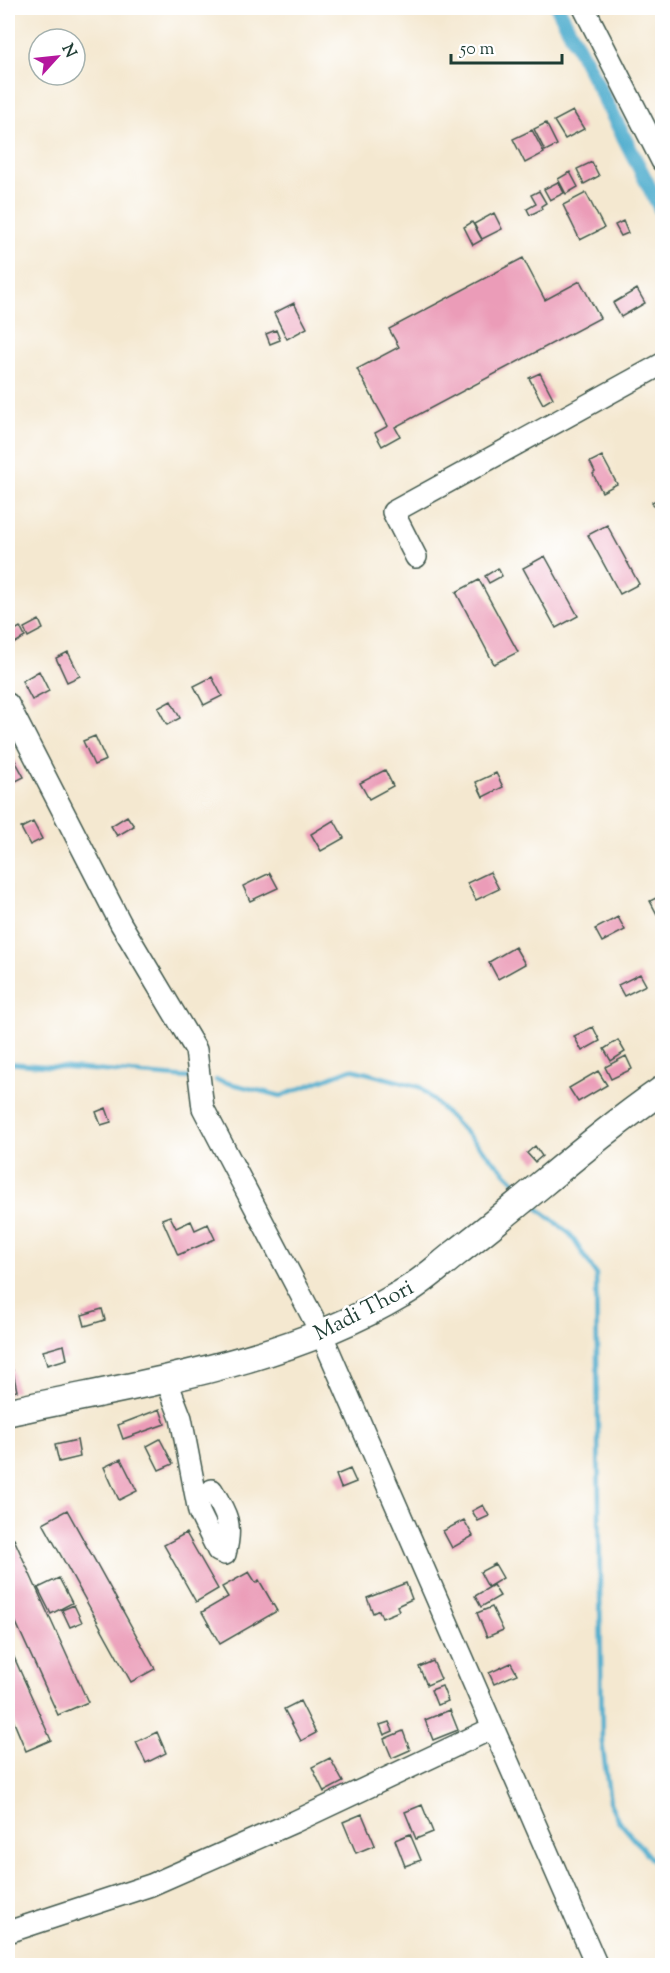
<svg xmlns="http://www.w3.org/2000/svg" width="670" height="1973" font-family="'Sorts Mill Goudy',serif">
	<rect width="100%" height="100%" fill="#fff"/>
	<filter id="ink" filterUnits="userSpaceOnUse"><feTurbulence type="fractalNoise" baseFrequency=".0167" numOctaves="2"/><feDisplacementMap in="SourceGraphic" scale="12" xChannelSelector="R" yChannelSelector="G"/><feConvolveMatrix kernelMatrix="1 2 1 2 8 2 1 2 1" color-interpolation-filters="sRGB"/></filter>
	<filter id="wash" filterUnits="userSpaceOnUse"><feTurbulence type="fractalNoise" baseFrequency=".008" numOctaves="4" result="noise"/><feDisplacementMap in="SourceGraphic" scale="24" xChannelSelector="R" yChannelSelector="G"/><feGaussianBlur stdDeviation="1.35" result="paint"/><feColorMatrix in="noise" values="0 0 0 0 0 0 0 0 0 0 0 0 0 0 0 0 0 1.4 0 .05"/><feComposite in="paint" operator="in"/></filter>
	<g filter="url(#wash)">
		<rect width="100%" height="100%" fill="#f4e8d0"/>
		<g fill="none" stroke-linecap="round" stroke-linejoin="round">
			<!-- stream -->
			<path stroke="#50adce" stroke-width="4.5" d="M8 1063 190 1078
				M216 1080 281 1096 351 1069 420 1087 517 1184
				M535 1206 570 1234 596 1274 602 1742 610 1803 618 1820 662 1872"/>
			<!-- canal -->
			<path stroke="#50adce" stroke-width="15" d="M558 8 662 212"/>
		</g>
		<g id="blocks">
			<!-- building -->
			<path fill="#eb9cb8" d="M573 111 584 129 565 139 554 121Z
				M546 123 557 145 545 151 534 129Z
				M532 130 544 153 525 163 513 139Z
				M592 162 599 176 584 184 577 169Z
				M570 172 578 187 566 194 558 179Z
				M558 182 564 193 550 200 544 189Z
				M539 191 546 203 541 206 542 209 530 215 527 209 536 204 531 195Z
				M586 193 604 228 580 240 563 205Z
				M494 213 502 229 482 239 474 224Z
				M623 221 628 233 621 236 615 225Z
				M472 222 482 240 473 245 464 227Z
				M523 258 545 300 580 281 600 318 395 427 400 436 382 446 375 433 388 426 357 369 399 347 389 329Z
				M637 289 645 303 621 317 613 303Z
				M294 303 307 328 287 339 274 313Z
				M276 330 280 340 270 344 266 334Z
				M540 373 553 398 543 404 529 378Z
				M602 456 617 484 602 492 593 474 595 472 590 462Z
				M662 497V521L652 502Z
				M607 525 639 584 620 594 588 535Z
				M545 556 578 616 556 628 523 568Z
				M498 568 502 576 489 583 485 576Z
				M479 580 518 652 494 664 456 592Z
				M39 620 43 629 28 637 24 628Z
				M20 627 25 637 8 647V634Z
				M68 652 80 676 67 682 56 658Z
				M39 671 49 691 32 700 22 681Z
				M212 677 222 696 204 705 194 686Z
				M171 701 180 718 167 725 158 708Z
				M95 736 106 760 94 765 83 741Z
				M11 753 24 777 12 783 8 775V755Z
				M385 770 393 786 369 799 360 783Z
				M496 773 503 787 483 797 476 782Z
				M127 816 134 826 117 836 111 826Z
				M334 820 344 838 321 851 311 834Z
				M33 822 42 839 30 845 21 828Z
				M490 872 499 889 476 900 467 883Z
				M270 873 278 888 250 901 243 886Z
				M662 895V914L658 916 650 901Z
				M618 917 625 930 602 942 595 929Z
				M515 947 525 964 498 979 489 962Z
				M640 974 646 985 624 996 618 985Z
				M593 1027 600 1041 582 1051 574 1036Z
				M618 1040 625 1052 611 1061 604 1049Z
				M626 1056 632 1069 611 1079 605 1067Z
				M598 1071 607 1085 578 1102 569 1088Z
				M106 1108 111 1122 101 1125 96 1112Z
				M535 1146 542 1156 535 1162 527 1153Z
				M170 1216 176 1228 191 1221 195 1230 208 1224 215 1239 178 1255 162 1219Z
				M102 1309 105 1320 85 1326 82 1315Z
				M64 1345 67 1359 47 1365 43 1351Z
				M11 1363 17 1391 8 1393V1364Z
				M160 1409 165 1424 123 1439 118 1425Z
				M160 1439 173 1464 159 1470 147 1446Z
				M77 1440 80 1457 59 1462 55 1445Z
				M121 1459 137 1491 119 1500 104 1467Z
				M350 1469 356 1482 341 1488 336 1475Z
				M483 1505 489 1516 478 1521 472 1511Z
				M67 1510 155 1669 131 1682 43 1523Z
				M464 1520 473 1536 452 1548 443 1531Z
				M186 1533 218 1589 196 1602 164 1545Z
				M14 1539 88 1702 58 1715 8 1605V1542Z
				M495 1564 503 1578 488 1587 480 1572Z
				M249 1572 256 1583 259 1580 277 1611 220 1644 202 1612 228 1597 222 1587Z
				M59 1578 72 1603 51 1614 38 1588Z
				M406 1583 412 1599 397 1606 399 1611 382 1618 379 1610 373 1613 367 1598Z
				M493 1585 500 1596 481 1607 475 1596Z
				M74 1605 82 1622 70 1627 62 1610Z
				M492 1607 503 1630 487 1637 477 1613Z
				M8 1646H9L51 1740 26 1751 8 1708Z
				M433 1661 441 1679 427 1685 419 1667Z
				M511 1663 517 1674 494 1684 489 1673Z
				M442 1686 448 1701 437 1705 431 1690Z
				M300 1701 316 1733 301 1741 284 1709Z
				M450 1710 458 1730 433 1740 425 1720Z
				M389 1722 393 1731 384 1735 380 1725Z
				M403 1731 410 1750 392 1758 384 1739Z
				M157 1732 166 1753 146 1763 136 1742Z
				M330 1758 343 1782 324 1792 312 1767Z
				M422 1805 433 1832 416 1839 405 1812Z
				M362 1814 375 1845 356 1853 343 1822Z
				M410 1834 421 1860 405 1866 395 1840Z"/>
		</g>
	</g>
	<g filter="url(#ink)">
		<use href="#blocks" fill-opacity="0" stroke="#3f574b" stroke-width="1.5"/>
		<g fill="none" stroke-linecap="round" stroke-linejoin="round">
			<!-- minor casing -->
			<g stroke="#3f574b" stroke-width="24">
				<path id="minor" d="M584 8 662 161
					M416 557 393 512 662 364
					M8 704 121 924 196 1050 203 1108 321 1333 597 1966
					M166 1379 181 1418 199 1512 218 1551 225 1554C233 1525 227 1514 212 1490
					M8 1932 151 1885 294 1822 493 1728"/>
			</g>
			<!-- major casing -->
			<g stroke="#3f574b" stroke-width="30">
				<path id="major" d="M8 1412C140 1383 283 1365 401 1294 421 1283 438 1267 456 1253 526 1200 590 1140 662 1090"/>
			</g>
			<!-- minor -->
			<use href="#minor" stroke="#fff" stroke-width="21"/>
			<!-- major -->
			<use href="#major" stroke="#fff" stroke-width="27"/>
		</g>
	</g>
	<g text-anchor="middle" stroke-width="5" stroke-linejoin="round" paint-order="stroke">
		<!-- street labels -->
		<g font-size="22" fill="#1f3d34" stroke="#fff">
			<text transform="translate(363 1309) rotate(-27)" y="8">Madi Thori</text>
		</g>
	</g>
	<!-- margin -->
	<rect width="670" height="1973" fill="none" stroke="#fff" stroke-width="30"/>
	<!-- north arrow -->
	<g transform="translate(57 57) rotate(63)"><circle r="28" fill="#ffffff" stroke="#a5b1ae" stroke-width="1.5"/>
	<path d="M0-4.5L10 22L0 15L-10 22Z" fill="#b5179e"/>
	<text y="-9" font-size="16" font-weight="bold" text-anchor="middle" fill="#1f3d34">N</text>
	</g>
	<!-- scale -->
	<path d="M451 54v9h111v-9" fill="none" stroke="#1f3d34" stroke-width="3"/>
	<text x="460" y="54" font-size="18" fill="#1f3d34" stroke="#ffffff" stroke-width="4.5" paint-order="stroke">50 m</text>
</svg>
